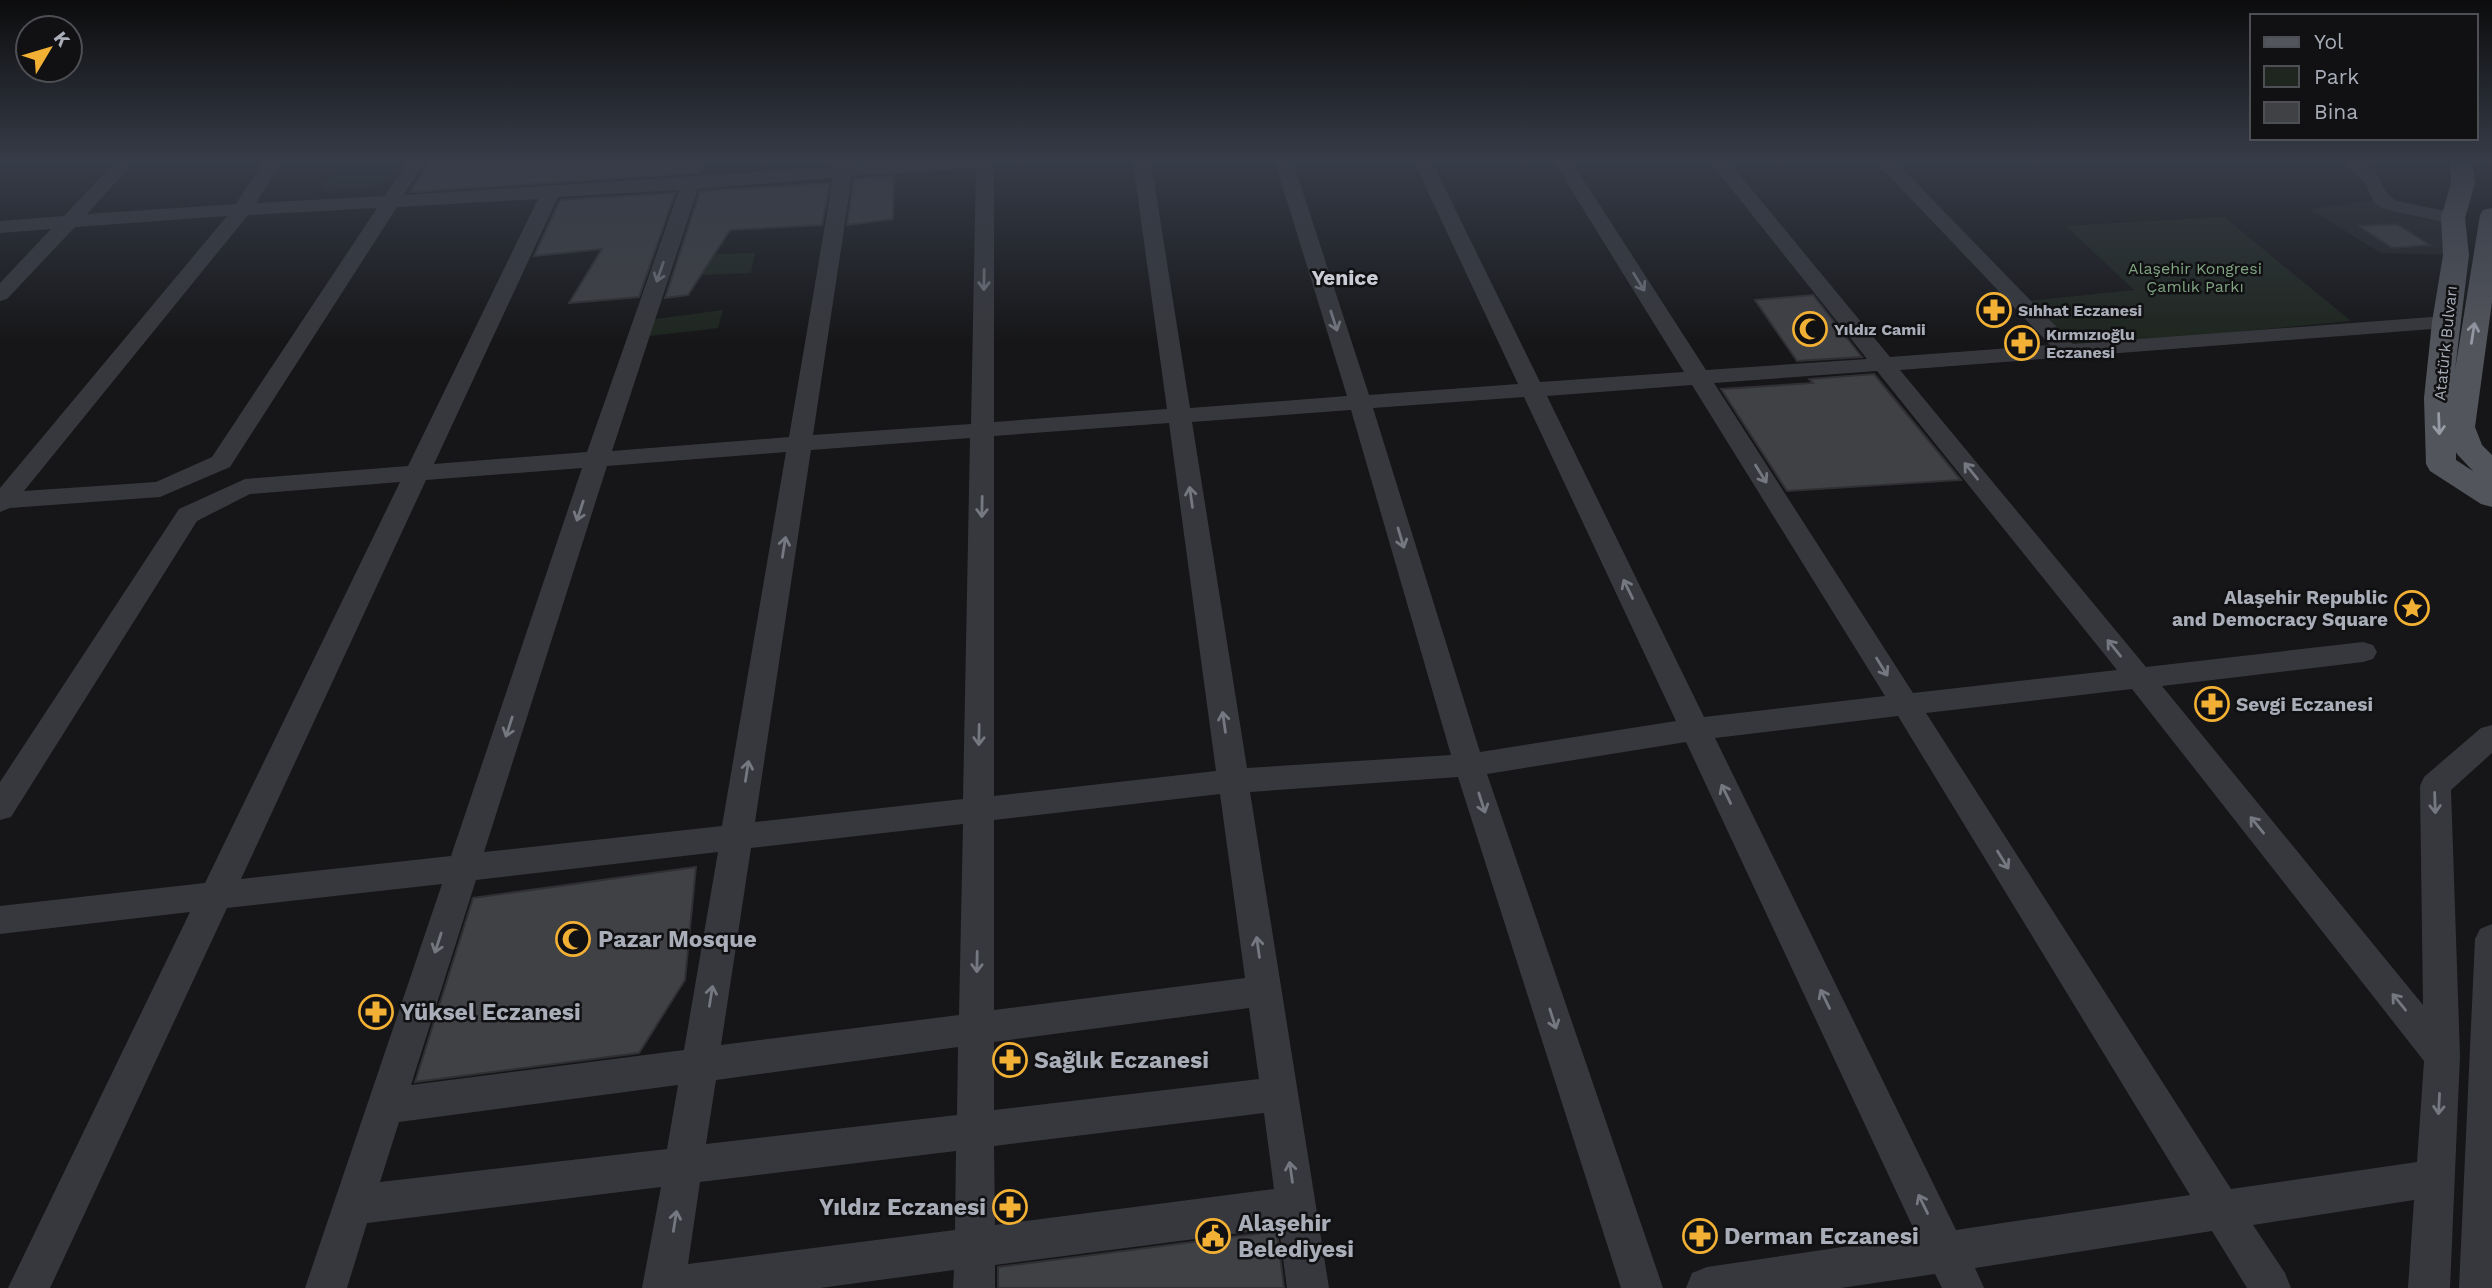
<svg xmlns="http://www.w3.org/2000/svg" width="2492" height="1288" font-family="'Work Sans',sans-serif">
	<rect width="100%" height="100%" fill="#161618"/>
	<!-- built -->
	<path fill="#222225" d="M2381 199 2453 218 2456 255 2381 253 2309 209Z"/>
	<!-- green -->
	<path fill="#1e261f" d="M341 162H396L382 187 319 190Z
		M2224 217 2351 321 2074 347 2028 301 2134 290 2066 226Z
		M755 253 751 273 701 275 715 254Z
		M723 310 718 328 641 337 649 320Z"/>
	<!-- building -->
	<path fill="#404145" stroke="#303034" stroke-width="2" d="M430 162H703L701 173 410 192Z
		M894 176 893 219 847 225 854 178Z
		M830 183 822 225 730 230 688 295 665 298 700 191Z
		M675 193 639 297 569 303 602 249 534 256 560 200Z
		M2397 224 2430 245 2392 248 2359 226Z
		M1813 295 1862 357 1797 361 1755 300Z
		M1874 374 1961 480 1787 491 1721 389 1813 383 1809 379Z
		M696 867 685 980 639 1053 415 1082 473 898Z
		M1277 1231 1284 1288H998V1267Z"/>
	<g fill="none" stroke-linecap="round" stroke-linejoin="round">
		<!-- minor -->
		<path fill="#37383d" fill-rule="evenodd" d="M115 162H134L87 214 236 204 263 162H281L256 203 385 196 407 162H425L404 195 835 167 836 162H854V165L894 162H994V422L1167 409 1133 162H1151L1190 408 1347 396 1275 162H1293L1369 395 1518 384 1414 162H1432L1540 382 1684 372 1554 162H1572L1706 370 1867 359 1710 162H1729L1890 357 2050 345 1876 162H1896L2073 344 2445 316 2453 317 2456 322 2453 327 2445 328 1900 370 2146 667 2363 642 2373 645 2377 652 2373 659 2363 662 2162 686 2423 1005 2420 786 2424 777 2481 728 2492 725V753L2451 790 2460 1056 2450 1288H2408L2414 1200 2253 1225 2285 1273 2291 1288H2247L2212 1231 1975 1268 1984 1288H1942L1935 1274 1841 1288H1686L1692 1273 1707 1267 1917 1236 1686 742 1487 774 1663 1288H1621L1458 777 1250 792 1329 1288H1287L1279 1228 995 1265V1288H953L954 1270 820 1288H642L661 1187 367 1223 347 1288H305L442 884 227 908 50 1288H8L190 912 0 934V906L205 883 400 482 250 494 197 521 11 817 0 820V782L179 509 245 479 408 466 538 199 397 207 230 467 160 497 10 508 0 512V488L227 216 75 227 7 299 0 301V283L51 229 0 233V221L64 216ZM976 168 971 424 813 435 852 176ZM833 178 789 437 612 451 698 189ZM679 190 587 452 434 464 558 197ZM377 208 212 457 156 482 24 491 248 215ZM1877 371 2117 670 1913 693 1714 383ZM1692 385 1885 696 1704 717 1547 396ZM1524 397 1676 721 1480 752 1373 408ZM1351 410 1451 755 1247 768 1192 422ZM1169 423 1216 771 994 796V436ZM970 438 963 799 755 822 811 450ZM786 452 722 826 484 852 607 466ZM582 468 451 856 241 879 426 480ZM2132 689 2424 1061 2417 1162 2231 1189 1926 713ZM1898 716 2190 1195 1956 1230 1715 738ZM1220 794 1245 978 994 1010V820ZM963 824 959 1015 721 1045 751 848ZM718 852 684 1050 411 1085 476 880ZM1249 1008 1259 1079 994 1110V1042ZM958 1047 957 1115 706 1144 716 1080ZM678 1085 667 1149 380 1182 399 1122ZM1264 1113 1274 1189 995 1225 994 1146ZM956 1151 955 1230 688 1264 700 1182Z
			M2343 162C2392 162 2370 185 2397 201L2460 214 2463 218 2453 224 2384 209 2374 203 2365 183Z
			M2492 924V1288H2459L2475 939 2480 929Z"/>
		<!-- major -->
		<path fill="#53555c" fill-rule="evenodd" d="M2450 162H2472L2475 183 2465 218 2469 255 2455 370 2480 215 2483 210 2492 208V302L2475 427 2482 445 2492 455V507L2481 504 2430 471 2426 464 2424 398 2432 322 2443 255 2441 218 2451 183ZM2456 452 2457 454 2473 471 2456 460Z"/>
	</g>
	<!-- one-way arrows -->
	<defs><path id="oneway-shaft" d="M-6 0H5M1.5-3L5.5 0L1.5 3" fill="none" stroke-width="1.6" stroke-linecap="round" stroke-linejoin="round" transform="scale(1.75)"/></defs>
	<g stroke="#757881">
		<use href="#oneway-shaft" transform="translate(660 272) rotate(109)"/>
		<use href="#oneway-shaft" transform="translate(984 280) rotate(91)"/>
		<use href="#oneway-shaft" transform="translate(1639 282) rotate(58)"/>
		<use href="#oneway-shaft" transform="translate(1334 321) rotate(72)"/>
		<use href="#oneway-shaft" transform="translate(1971 471) rotate(-129)"/>
		<use href="#oneway-shaft" transform="translate(1761 474) rotate(58)"/>
		<use href="#oneway-shaft" transform="translate(1191 497) rotate(-98)"/>
		<use href="#oneway-shaft" transform="translate(982 507) rotate(91)"/>
		<use href="#oneway-shaft" transform="translate(580 511) rotate(108)"/>
		<use href="#oneway-shaft" transform="translate(1401 538) rotate(73)"/>
		<use href="#oneway-shaft" transform="translate(784 547) rotate(-81)"/>
		<use href="#oneway-shaft" transform="translate(1628 589) rotate(-116)"/>
		<use href="#oneway-shaft" transform="translate(2114 648) rotate(-129)"/>
		<use href="#oneway-shaft" transform="translate(1882 667) rotate(58)"/>
		<use href="#oneway-shaft" transform="translate(1224 722) rotate(-98)"/>
		<use href="#oneway-shaft" transform="translate(509 727) rotate(108)"/>
		<use href="#oneway-shaft" transform="translate(979 735) rotate(91)"/>
		<use href="#oneway-shaft" transform="translate(747 771) rotate(-81)"/>
		<use href="#oneway-shaft" transform="translate(1726 794) rotate(-116)"/>
		<use href="#oneway-shaft" transform="translate(1482 803) rotate(72)"/>
		<use href="#oneway-shaft" transform="translate(2435 803) rotate(88)"/>
		<use href="#oneway-shaft" transform="translate(2257 825) rotate(-129)"/>
		<use href="#oneway-shaft" transform="translate(2003 860) rotate(58)"/>
		<use href="#oneway-shaft" transform="translate(438 943) rotate(108)"/>
		<use href="#oneway-shaft" transform="translate(1258 947) rotate(-98)"/>
		<use href="#oneway-shaft" transform="translate(977 962) rotate(91)"/>
		<use href="#oneway-shaft" transform="translate(711 996) rotate(-81)"/>
		<use href="#oneway-shaft" transform="translate(1825 999) rotate(-116)"/>
		<use href="#oneway-shaft" transform="translate(2399 1002) rotate(-129)"/>
		<use href="#oneway-shaft" transform="translate(1553 1019) rotate(72)"/>
		<use href="#oneway-shaft" transform="translate(2439 1104) rotate(93)"/>
		<use href="#oneway-shaft" transform="translate(1291 1172) rotate(-98)"/>
		<use href="#oneway-shaft" transform="translate(1923 1204) rotate(-116)"/>
		<use href="#oneway-shaft" transform="translate(675 1221) rotate(-81)"/>
	</g>
	<g stroke="#979ba6">
		<use href="#oneway-shaft" transform="translate(2473 333) rotate(-81)"/>
		<use href="#oneway-shaft" transform="translate(2439 424) rotate(88)"/>
	</g>
	<!-- sky -->
	<linearGradient id="sky" x2="0" y2="1"><stop stop-color="#0c0c0d"/><stop offset="0.47" stop-color="#363c48"/><stop offset="1" stop-color="#363c48" stop-opacity="0"/></linearGradient>
	<rect width="2492" height="343" fill="url(#sky)"/>
	<!-- icons -->
	<defs>
		<g id="pharmacy-ring" transform="scale(1.75)"><circle r="9.5" fill="#111113" stroke="#f2b134" stroke-width="1.5"/><path d="M-2-6h4v4h4v4h-4v4h-4v-4h-4v-4h4Z" fill="#f2b134"/></g>
		<g id="mosque-ring" transform="scale(1.75)"><circle r="9.5" fill="#111113" stroke="#f2b134" stroke-width="1.5"/><path d="M3.5-4.9A6 6 0 1 0 3.5 4.9A5 5 0 1 1 3.5-4.9Z" fill="#f2b134"/></g>
		<g id="sight-ring" transform="scale(1.75)"><circle r="9.5" fill="#111113" stroke="#f2b134" stroke-width="1.5"/><path d="M0-6L1.8-2.2L6-1.7L2.9 1.2L3.7 5.4L0 3.3L-3.7 5.4L-2.9 1.2L-6-1.7L-1.8-2.2Z" fill="#f2b134"/></g>
		<g id="civic-ring" transform="scale(1.75)"><circle r="9.5" fill="#111113" stroke="#f2b134" stroke-width="1.5"/><path d="M-.6-6.5H3V-4.5H.6V-3L4-1V1h2V6H-6V1h2V-1L-.6-3ZM-1.2 2.5V6h2.4V2.5Z" fill="#f2b134"/></g>
	</defs>
	<g fill-rule="evenodd">
		<use href="#pharmacy-ring" x="1994" y="310"/>
		<use href="#mosque-ring" x="1810" y="329"/>
		<use href="#pharmacy-ring" x="2022" y="343"/>
		<use href="#sight-ring" x="2412" y="608"/>
		<use href="#pharmacy-ring" x="2212" y="704"/>
		<use href="#mosque-ring" x="573" y="939"/>
		<use href="#pharmacy-ring" x="376" y="1012"/>
		<use href="#pharmacy-ring" x="1010" y="1060"/>
		<use href="#pharmacy-ring" x="1010" y="1207"/>
		<use href="#civic-ring" x="1213" y="1236"/>
		<use href="#pharmacy-ring" x="1700" y="1236"/>
	</g>
	<g text-anchor="middle" stroke-width="5" stroke-linejoin="round" paint-order="stroke">
		<!-- far-park labels -->
		<g font-size="16" fill="#7fa381" stroke="#111113">
			<text x="2195" y="274">Alaşehir Kongresi<tspan x="2195" dy="18">Çamlık Parkı</tspan></text>
		</g>
		<!-- far-poi labels -->
		<g font-size="16" font-weight="bold" fill="#a8adb8" stroke="#111113" text-anchor="start">
			<text x="2018" y="316">Sıhhat Eczanesi</text>
			<text x="1834" y="335">Yıldız Camii</text>
			<text x="2046" y="340">Kırmızıoğlu<tspan x="2046" dy="18">Eczanesi</tspan></text>
		</g>
		<!-- far-street labels -->
		<g font-size="16" fill="#a8adb8" stroke="#111113">
			<text transform="translate(2445 343) rotate(-84)" y="6">Atatürk Bulvarı</text>
		</g>
		<!-- poi labels -->
		<g font-size="19" font-weight="bold" fill="#a8adb8" stroke="#111113" text-anchor="end">
			<text x="2388" y="604">Alaşehir Republic<tspan x="2388" dy="22">and Democracy Square</tspan></text>
			<text x="2236" y="711" text-anchor="start">Sevgi Eczanesi</text>
		</g>
		<!-- far-district labels -->
		<g font-size="21" font-weight="bold" fill="#c9ccd4" stroke="#111113">
			<text x="1345" y="285">Yenice</text>
		</g>
		<!-- near-poi labels -->
		<g font-size="23" font-weight="bold" fill="#a8adb8" stroke="#111113" text-anchor="start">
			<text x="598" y="947">Pazar Mosque</text>
			<text x="400" y="1020">Yüksel Eczanesi</text>
			<text x="1034" y="1068">Sağlık Eczanesi</text>
			<text x="986" y="1215" text-anchor="end">Yıldız Eczanesi</text>
			<text x="1238" y="1231">Alaşehir<tspan x="1238" dy="26">Belediyesi</tspan></text>
			<text x="1724" y="1244">Derman Eczanesi</text>
		</g>
	</g>
	<!-- legend -->
	<rect x="2250" y="14" width="228" height="126" fill="#111113" stroke="#4d4f55" stroke-width="2"/>
	<rect x="2264" y="37" width="35" height="10" fill="#53555c" stroke="#4d4f55" stroke-width="2"/>
	<text x="2314" y="49" font-size="21" fill="#a8adb8">Yol</text>
	<rect x="2264" y="66" width="35" height="21" fill="#1e261f" stroke="#4d4f55" stroke-width="2"/>
	<text x="2314" y="84" font-size="21" fill="#a8adb8">Park</text>
	<rect x="2264" y="102" width="35" height="21" fill="#404145" stroke="#4d4f55" stroke-width="2"/>
	<text x="2314" y="119" font-size="21" fill="#a8adb8">Bina</text>
	<!-- north arrow -->
	<g transform="translate(49 49) rotate(52)"><circle r="33" fill="#111113" stroke="#4d4f55" stroke-width="2"/>
	<path d="M0-5L12 26L0 18L-12 26Z" fill="#f2b134"/>
	<text y="-10" font-size="19" font-weight="bold" text-anchor="middle" fill="#a8adb8">K</text>
	</g>
</svg>
